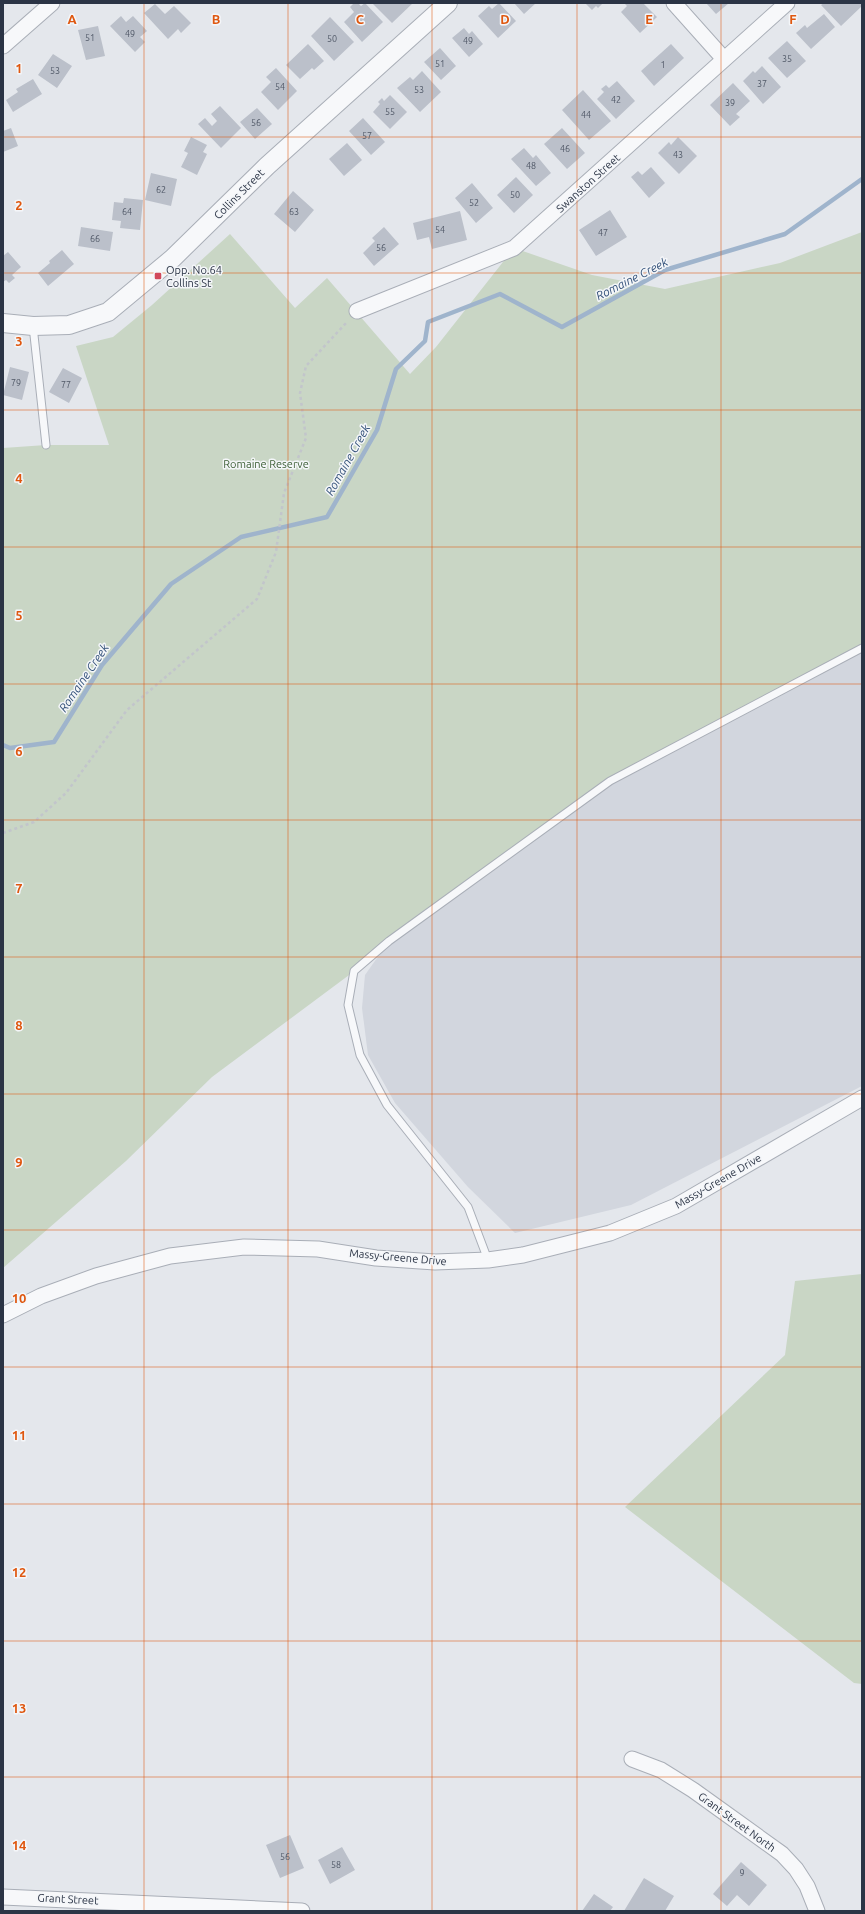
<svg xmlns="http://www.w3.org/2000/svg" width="865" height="1914" font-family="Ubuntu,sans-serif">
	<rect width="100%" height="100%" fill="#e4e7ec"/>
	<!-- built -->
	<path fill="#d2d6de" d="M862 648V1086L631 1205 515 1233 468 1187 395 1103 368 1055 362 1008 365 975 389 941 610 781Z"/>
	<!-- green -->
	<path fill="#c9d6c5" d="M862 232V648L610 781 212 1077 126 1161 3 1268V448L46 445H109L76 346 113 337 152 305 230 234 295 308 327 278 410 374 436 347 514 248 592 275 665 289 780 263Z
		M862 1274V1684L854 1683 625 1507 785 1355 795 1281Z"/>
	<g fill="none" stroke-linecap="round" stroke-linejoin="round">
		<!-- stream -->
		<path stroke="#9fb4cc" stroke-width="4.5" d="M3 745 10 748 54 742 102 665 171 584 241 537 327 517 377 430 396 369 425 341 428 322 500 294 562 327 665 270 785 234 862 179"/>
	</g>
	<!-- building -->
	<path fill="#bbc0ca" d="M354 3H358L361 6 365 3 383 22 362 42 344 22 354 12 350 7Z
		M372 3H413L392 23Z
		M499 3 516 21 498 38 478 16 489 6 492 9Z
		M514 3H536L524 14Z
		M585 3H603L598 8 596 6 592 10Z
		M626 3H643L657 17 640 33 621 12 627 6 625 4Z
		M706 3H729L716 14Z
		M824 3H862V6L841 26 821 5Z
		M155 4 165 14 174 6 191 23 181 33 178 29 168 39 144 13Z
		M824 14 835 27 811 49 796 33 805 25 807 28Z
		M121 16 126 22 133 16 147 31 140 37 145 42 135 52 110 26Z
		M330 17 354 42 334 61 311 36Z
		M98 26 105 56 86 60 78 30Z
		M464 28 469 34 472 31 483 44 469 57 452 38Z
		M787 41 806 61 787 78 768 58Z
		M308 44 324 61 314 70 312 68 300 79 286 65Z
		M671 44 684 58 654 86 641 71Z
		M440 48 456 66 441 80 424 62Z
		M53 54 72 66 57 88 38 75Z
		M762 66 781 87 763 104 743 81 753 71 755 73Z
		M276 68 297 91 278 110 261 92 271 82 266 77Z
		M422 71 441 92 420 112 397 88 410 77 413 80Z
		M33 79 42 94 13 112 6 100 18 92 16 89Z
		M617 81 635 101 616 119 597 99 604 92 601 89 606 85 609 88Z
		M733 83 750 101 736 114 740 117 730 126 710 105Z
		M583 90 611 121 589 140 562 110Z
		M390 95 407 112 390 129 373 112 380 104 378 102 382 98 384 101Z
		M220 106 241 128 221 148 198 124 205 118 212 126 217 121 211 114Z
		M257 108 272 124 255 139 240 122Z
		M363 118 385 142 371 155 349 131Z
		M11 128 18 146 3 152V131Z
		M562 128 585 153 567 169 544 144Z
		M191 137 207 145 203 152 207 154 197 175 181 167 188 153 184 151Z
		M678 137 697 156 679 174 658 153 669 142 671 145Z
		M347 143 362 160 344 176 329 159Z
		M524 148 533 158 536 155 551 173 536 186 511 159Z
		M651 167 665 183 649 198 631 177 638 171 642 175Z
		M151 173 177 179 171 206 145 200Z
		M516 177 533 195 514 213 497 195Z
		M472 183 493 208 476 223 455 198Z
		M293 191 314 210 295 232 274 214Z
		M124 198 143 200 140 230 120 228 121 221 112 220 114 202 123 203Z
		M610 210 627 237 596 256 579 230Z
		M460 211 467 240 432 249 429 237 417 240 413 223Z
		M81 227 113 232 110 251 78 246Z
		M384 227 399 244 374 266 363 253 375 241 372 238Z
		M62 250 74 264 48 286 38 273 50 263 49 261Z
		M8 252 21 267 12 275 15 278 9 283 6 280 3 282V256Z
		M10 367 29 372 22 400 3 395Z
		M63 368 82 378 69 403 49 392Z
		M290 1835 304 1868 280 1878 266 1845Z
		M342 1847 355 1870 330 1884 318 1860Z
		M741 1862 767 1885 749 1906 737 1895 727 1906 713 1894Z
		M644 1878 674 1896 665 1911H624Z
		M594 1894 613 1907 610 1911H582Z"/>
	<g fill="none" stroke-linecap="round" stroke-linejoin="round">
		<!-- service casing -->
		<g stroke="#a9aeb7" stroke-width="9">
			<path id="service" d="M33 326 46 445
				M488 1260 468 1207 387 1105 360 1055 348 1005 354 971 389 941 610 781 862 648"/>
		</g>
		<!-- minor casing -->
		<g stroke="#a9aeb7" stroke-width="17">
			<path id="minor" d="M674 3 724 59
				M3 46 52 3
				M357 311 514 248 787 3
				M3 1315 41 1296 96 1276 170 1256 244 1247 318 1249 376 1258 435 1262 488 1260 523 1255 610 1233 676 1206 862 1098
				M632 1759 661 1770 693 1790 782 1854 796 1869 807 1886 817 1911
				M3 1897 302 1911"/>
		</g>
		<!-- tertiary casing -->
		<g stroke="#a9aeb7" stroke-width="20">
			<path id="tertiary" d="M3 323 33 326 69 325 108 312 173 258 267 166 448 3"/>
		</g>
		<!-- path -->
		<path stroke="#c2c5cb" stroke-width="2.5" stroke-dasharray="3 3" stroke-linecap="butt" d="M3 833 34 822 66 793 127 710 257 599 276 552 284 493 306 438 300 393 306 366 347 322"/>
		<!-- service -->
		<use href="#service" stroke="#f7f8fa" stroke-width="7"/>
		<!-- minor -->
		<use href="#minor" stroke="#f7f8fa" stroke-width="15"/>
		<!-- tertiary -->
		<use href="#tertiary" stroke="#f7f8fa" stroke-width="18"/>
	</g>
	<!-- grid -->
	<path fill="none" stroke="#df570f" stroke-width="1" stroke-opacity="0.55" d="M144 3V1911M288 3V1911M432 3V1911M577 3V1911M721 3V1911M3 137H862M3 273H862M3 410H862M3 547H862M3 684H862M3 820H862M3 957H862M3 1094H862M3 1230H862M3 1367H862M3 1504H862M3 1641H862M3 1777H862"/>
	<!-- markers -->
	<rect fill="#d1495b" stroke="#f4f6f9" stroke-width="1.5" x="154" y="272" width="8" height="8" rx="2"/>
	<g text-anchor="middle" stroke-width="3" stroke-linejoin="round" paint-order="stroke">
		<!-- number labels -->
		<g font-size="9" fill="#4f5766">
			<text x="130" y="37">49</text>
			<text x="90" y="41">51</text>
			<text x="332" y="42">50</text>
			<text x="468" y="44">49</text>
			<text x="787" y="62">35</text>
			<text x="440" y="67">51</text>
			<text x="663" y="68">1</text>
			<text x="55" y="74">53</text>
			<text x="762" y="87">37</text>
			<text x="280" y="90">54</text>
			<text x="419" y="93">53</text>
			<text x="616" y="103">42</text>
			<text x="730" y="106">39</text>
			<text x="390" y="115">55</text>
			<text x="586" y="118">44</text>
			<text x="256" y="126">56</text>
			<text x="367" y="139">57</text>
			<text x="565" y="152">46</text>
			<text x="678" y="158">43</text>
			<text x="531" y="169">48</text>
			<text x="161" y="193">62</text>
			<text x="515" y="198">50</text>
			<text x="474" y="206">52</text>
			<text x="127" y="215">64</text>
			<text x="294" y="215">63</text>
			<text x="440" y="233">54</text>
			<text x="603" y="236">47</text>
			<text x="95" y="242">66</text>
			<text x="381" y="251">56</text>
			<text x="16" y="386">79</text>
			<text x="66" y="388">77</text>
			<text x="285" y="1860">56</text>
			<text x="336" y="1868">58</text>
			<text x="742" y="1876">9</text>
		</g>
		<!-- street labels -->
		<g font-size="11" fill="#2b3445" stroke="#f4f6f9">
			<text transform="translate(588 183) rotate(-42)" y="4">Swanston Street</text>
			<text transform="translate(239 194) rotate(-45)" y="4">Collins Street</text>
			<text transform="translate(718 1181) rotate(-30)" y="4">Massy-Greene Drive</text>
			<text transform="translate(398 1257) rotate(5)" y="4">Massy-Greene Drive</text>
			<text transform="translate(737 1822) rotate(36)" y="4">Grant Street North</text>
			<text transform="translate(68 1899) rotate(3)" y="4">Grant Street</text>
		</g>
		<!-- poi labels -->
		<g font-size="11" fill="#2b3445" stroke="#f4f6f9" text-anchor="start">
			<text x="166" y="274">Opp. No.64<tspan x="166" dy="13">Collins St</tspan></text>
		</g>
		<!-- park labels -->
		<g font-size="11" fill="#3f6138" stroke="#f4f6f9">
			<text x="266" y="468">Romaine Reserve</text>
		</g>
		<!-- water labels -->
		<g font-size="12" font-style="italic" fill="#34527a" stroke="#f4f6f9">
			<text transform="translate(632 279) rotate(-27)" y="4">Romaine Creek</text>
			<text transform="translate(348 460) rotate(-61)" y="4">Romaine Creek</text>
			<text transform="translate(84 678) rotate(-56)" y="4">Romaine Creek</text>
		</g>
	</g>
	<g font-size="13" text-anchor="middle" font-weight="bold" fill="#df570f" stroke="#f4f6f9" stroke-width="3" stroke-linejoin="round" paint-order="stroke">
		<text x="72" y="24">A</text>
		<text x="216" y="24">B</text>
		<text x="360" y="24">C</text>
		<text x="505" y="24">D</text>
		<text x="649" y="24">E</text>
		<text x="793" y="24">F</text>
		<text x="19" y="73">1</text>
		<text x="19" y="210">2</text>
		<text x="19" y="346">3</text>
		<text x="19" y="483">4</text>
		<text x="19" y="620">5</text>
		<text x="19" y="756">6</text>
		<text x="19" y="893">7</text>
		<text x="19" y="1030">8</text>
		<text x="19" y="1167">9</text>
		<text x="19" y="1303">10</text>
		<text x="19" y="1440">11</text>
		<text x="19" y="1577">12</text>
		<text x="19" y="1713">13</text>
		<text x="19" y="1850">14</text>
	</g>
	<!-- border -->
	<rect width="865" height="1914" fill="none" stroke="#2b3445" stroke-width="8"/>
</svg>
